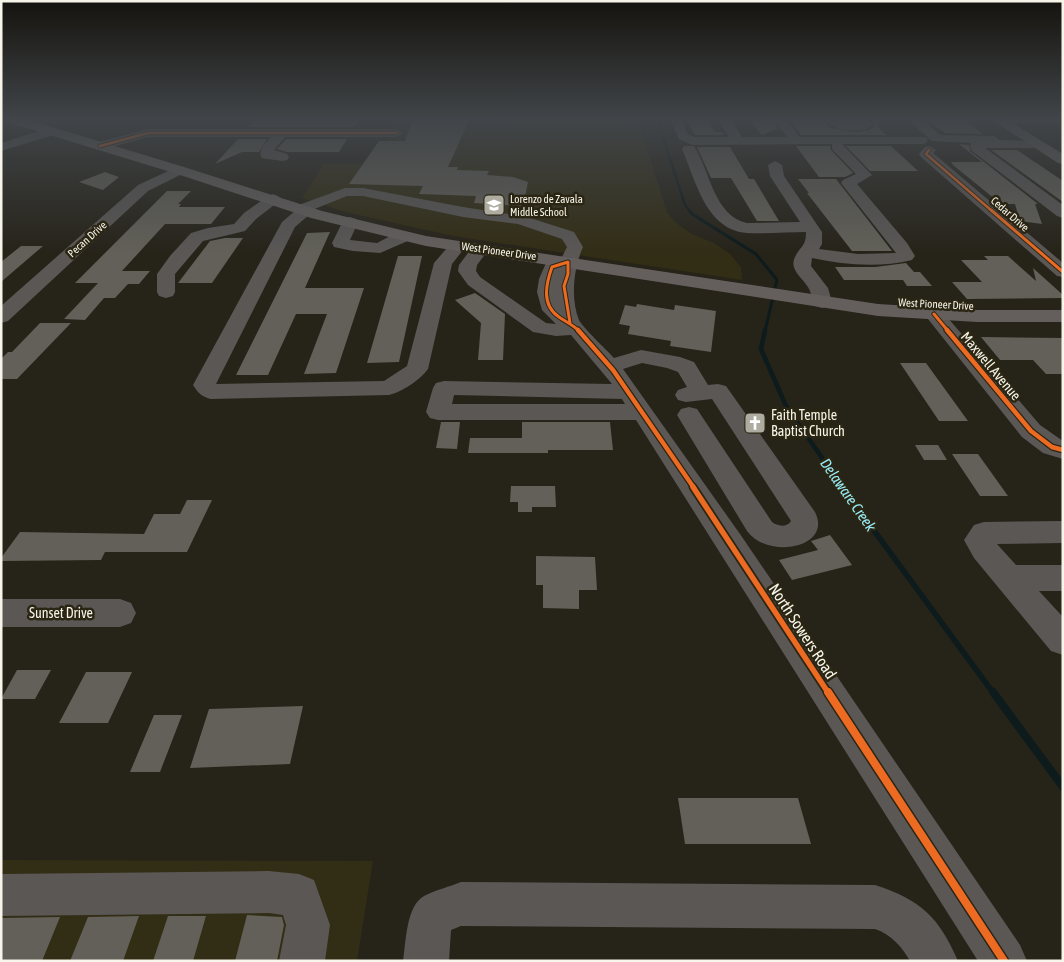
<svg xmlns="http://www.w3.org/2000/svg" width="1064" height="962" font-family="'Asap Condensed',sans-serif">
	<rect width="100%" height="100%" fill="#262319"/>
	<!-- built -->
	<path fill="#322d15" d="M394 118H637L667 212 675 222 692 234 714 243 730 254 741 267 742 280 453 236 345 212 302 198 324 164H376Z
		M1 860 373 861 357 961H1Z"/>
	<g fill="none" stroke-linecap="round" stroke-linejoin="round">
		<!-- stream-far4 -->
		<path stroke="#0d1b1c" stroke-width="2.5" d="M657 118 685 205 690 211"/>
		<!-- stream-far3 -->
		<path stroke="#0d1b1c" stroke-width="3" d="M689 210 692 214 756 254 777 280 765 331"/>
		<!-- stream-far2 -->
		<path stroke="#0d1b1c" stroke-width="4.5" d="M765 330 761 349 786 406 843 488"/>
		<!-- stream-far1 -->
		<path stroke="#0d1b1c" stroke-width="5.5" d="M842 487 994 694"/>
		<!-- stream -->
		<path stroke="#0d1b1c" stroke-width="8" d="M993 692 1063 787"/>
	</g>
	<!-- building -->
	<path fill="#626058" d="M257 118H359L354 127H248Z
		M413 118H470L448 167H458L457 170 489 171 487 175 513 177 528 182 523 206 474 203 476 196 419 194 423 186 349 184 379 141H405Z
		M686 118H706L715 132H722L724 135H695Z
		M748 118H771L778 128 762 135Z
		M788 118H820L831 128 854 132 869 130 874 127 871 118H883L877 126 886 135H801Z
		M925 118H961L983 134 945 133Z
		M238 139H267L259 152H242L215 164Z
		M286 139H347L339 152H287L277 149Z
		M959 144 969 145 970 151 1038 204H1035L1042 224 1020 221 1015 204H1001L953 165 951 162H982Z
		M796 146H830L831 150 853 173 845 177H819Z
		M846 146H891L918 171H870Z
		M697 147H730L749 179H754L779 221H757L731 178H711Z
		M991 150H1017L1063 181V202Z
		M105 172 119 177 103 190 79 182Z
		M798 179H836L892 251H852L807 193H809Z
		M167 191H191L178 204H181L179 207H225L211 224H165L122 271H150L139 284H128L115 298H104L85 320 64 319 98 283H75Z
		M330 232 305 288H364L336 373 304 374 327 314H296L268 375H236L307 233Z
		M225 238H243L212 283H178L210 241Z
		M21 246H43L1 282V262Z
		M398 256H422L399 362 367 363Z
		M984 256H1008L1036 281 1033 268 1063 295V298L967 299 952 282H982L961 260H988Z
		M906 263 914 272H920L932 286H907L903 280H844L835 267H875Z
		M475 293 505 314 503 360H478L481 323 455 300Z
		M637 304 674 310 675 305 716 311 711 352 670 346 671 341 628 334 630 326 619 324 625 305 636 307Z
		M40 323H71L17 379H1V359L8 352H12Z
		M981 337 1063 338V374H1046L1033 360H1000Z
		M900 363H926L968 421H939Z
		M441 422H460L457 449 436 448Z
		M522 422H610L613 450H548V453H468L470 438H522Z
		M915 445H938L947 460H924Z
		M952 454H978L1008 496H980Z
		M511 486H555L556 507H532V512H518V502H510Z
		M187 500H212L187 552H105L101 560 1 561V558L20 532 144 534 154 514H180Z
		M830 535 852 565 792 580 779 560 818 550 811 541Z
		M536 556 595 557 597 590H579V609L543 608V585H536Z
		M17 670H51L35 699H1Z
		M86 672H132L108 723H59Z
		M303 706 290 764 190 768 209 709Z
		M154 715H182L160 772H130Z
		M678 798H798L811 844H685Z
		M247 915 282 917 284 925 277 961H235Z
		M139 916 123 961H70L88 917Z
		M168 916H206L193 961H153Z
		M60 917 42 961H1V918Z"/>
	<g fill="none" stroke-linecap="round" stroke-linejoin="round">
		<!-- minor -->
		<path fill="#5a5755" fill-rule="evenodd" d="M669 118H681L688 134 694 137H729L717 118H729L742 137H787L773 118H785L800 137H926L928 140 926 143 922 144H842L872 175 857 184 907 243 915 256 912 260C879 268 845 265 812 258L811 266 828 288 832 302 829 306 822 308 815 306C812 301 812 296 810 291 806 280 788 271 795 257 801 245 806 247 806 232 787 232 766 234 747 233 706 230 696 181 682 149L684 146H694C710 171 714 216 747 223L800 222 770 176 768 165 775 161 782 165 784 176 822 232V244L819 249 858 254 896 253 841 183 843 180 856 174 832 149V144L692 145 679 139Z
			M822 118H868L873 125C863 135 829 131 822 118Z
			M906 118H920L940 135 994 136 1000 140 1041 141 1042 144 1036 148H985L1063 205V218L1057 216 971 150 970 147 971 143 932 141Z
			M1063 118V124L997 123 991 119Z
			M52 127 56 128 58 131 56 134 1 151V143Z
			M148 129H397L403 133 397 137H285L274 150 287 154 289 157 287 160 282 161 262 158C257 150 266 143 271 137H148L100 150 94 146 95 143Z
			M929 146 936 150 933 153 1063 263V277L1057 276 921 157 919 154C922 150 924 147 929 146Z
			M179 166 186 170 184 173 148 191 8 321 1 323V306L138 185Z
			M345 188H363L463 207 527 217 574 232 583 247C574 267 570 298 579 320 583 328 606 349 614 358L641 350 680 357 694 362 708 385 718 384 726 386 815 512C833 548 768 560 747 531L677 415 681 409 689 407 697 409 772 522C777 526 787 528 791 521L712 399 686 402 678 400 675 395 678 390 687 387 678 372 667 368 642 363 623 369 740 534 1020 945 1027 961H978L636 420H438L430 418 426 412 433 388 436 383 444 381 612 384 571 335 556 336 533 332 468 285 458 271 459 265 474 245H486L489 249 477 265 476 271 480 277 546 323 556 324 542 310 537 292 539 279 546 263 561 259 567 247 562 239 518 224 463 217 363 196H347L312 210 310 214 295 227 216 384 384 381 407 366 434 263 453 241H465L467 245 452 264 428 369C420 380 402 392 389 395L211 399C202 397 198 393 193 385L282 222 295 211 293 209 296 206ZM454 395 622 399 625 404H452Z
			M273 194 278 196 281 199 278 202 256 219 245 231 203 241 175 274V292L173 296 166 298 159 296 157 292V274L170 256 191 233 208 228 234 224 244 213 268 196Z
			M350 217 356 219 358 222 350 240 377 243 398 232H410L412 236 410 240 380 253 353 251 334 247 332 243 344 219Z
			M934 308 941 310 1040 425 1063 441V459L1043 453 1022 437 924 314 927 310Z
			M1063 521V543L997 544 1016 565H1063V591H1039L1063 617V655L1051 651 974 558 964 540 974 525 984 522Z
			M1 599H120L131 603 136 613 131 623 120 627H1Z
			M269 871 299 874 314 880 330 925 325 961H279L286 925 283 915 269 913 1 916V874Z
			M461 882 875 885C921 900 939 917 958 961H910C902 947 891 934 875 929L461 926 451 930 449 961H403C406 942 406 906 424 896 435 890 449 887 461 882Z"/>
		<!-- major -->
		<path fill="#645f5d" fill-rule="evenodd" d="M2 118H22L184 167 322 211 426 236 878 304 977 310H1063V322H977L878 316 426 246 311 218 174 173 4 121Z
			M989 118H1004L1063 154V164L1058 163Z"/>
		<!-- cycleway-far4 casing -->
		<g stroke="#2b2614" stroke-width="4.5">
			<path id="cycleway-far4" d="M100 146 148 133H397
				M929 150 926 154 992 211"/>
		</g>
		<!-- cycleway-far3 casing -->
		<g stroke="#2b2614" stroke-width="5">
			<path id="cycleway-far3" d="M991 210 1063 272
				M934 314 948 331
				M570 323 564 286 568 274V262L552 267C546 284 541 305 559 317 566 322 573 325 579 331"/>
		</g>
		<!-- cycleway-far2 casing -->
		<g stroke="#2b2614" stroke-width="7">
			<path id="cycleway-far2" d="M578 330 613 370 694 488
				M947 330 1031 431 1052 447 1063 450"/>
		</g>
		<!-- cycleway-far1 casing -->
		<g stroke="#2b2614" stroke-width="9">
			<path id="cycleway-far1" d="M693 487 829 694"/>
		</g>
		<!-- cycleway casing -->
		<g stroke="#2b2614" stroke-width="11">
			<path id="cycleway" d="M828 692 1004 961"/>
		</g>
		<!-- cycleway-far4 -->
		<use href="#cycleway-far4" stroke="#ed6a23" stroke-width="2.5"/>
		<!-- cycleway-far3 -->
		<use href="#cycleway-far3" stroke="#ed6a23" stroke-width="3"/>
		<!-- cycleway-far2 -->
		<use href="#cycleway-far2" stroke="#ed6a23" stroke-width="4.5"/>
		<!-- cycleway-far1 -->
		<use href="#cycleway-far1" stroke="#ed6a23" stroke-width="5.5"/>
		<!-- cycleway -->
		<use href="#cycleway" stroke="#ed6a23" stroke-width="8"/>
	</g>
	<!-- sky -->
	<linearGradient id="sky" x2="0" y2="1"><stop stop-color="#15130e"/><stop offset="0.47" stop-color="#414549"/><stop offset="1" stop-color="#414549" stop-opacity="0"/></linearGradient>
	<rect width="1064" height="253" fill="url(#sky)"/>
	<!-- icons -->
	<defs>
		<g id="school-square" transform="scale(1.125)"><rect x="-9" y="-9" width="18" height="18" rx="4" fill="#aeaca0" stroke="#2b2614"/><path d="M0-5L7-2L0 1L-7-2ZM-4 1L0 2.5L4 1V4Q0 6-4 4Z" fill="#fff"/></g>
		<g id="church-square" transform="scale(1.125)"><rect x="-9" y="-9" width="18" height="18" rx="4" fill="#aeaca0" stroke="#2b2614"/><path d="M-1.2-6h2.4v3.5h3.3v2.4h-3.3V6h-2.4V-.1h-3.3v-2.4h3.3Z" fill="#fff"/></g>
	</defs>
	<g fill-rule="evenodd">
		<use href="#school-square" x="494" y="205"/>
		<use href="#church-square" x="755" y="423"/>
	</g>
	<g text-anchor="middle" stroke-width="5" stroke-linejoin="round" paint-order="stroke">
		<!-- far-poi labels -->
		<g font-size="11" fill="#f7f5e9" stroke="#2b2614" text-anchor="start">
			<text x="510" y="203">Lorenzo de Zavala<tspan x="510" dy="13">Middle School</tspan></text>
		</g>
		<!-- far-street labels -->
		<g font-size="11" fill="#f7f5e9" stroke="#2b2614">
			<text transform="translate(1010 214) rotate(41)" y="4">Cedar Drive</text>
			<text transform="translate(87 239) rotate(-42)" y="4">Pecan Drive</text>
			<text transform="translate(499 251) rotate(8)" y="4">West Pioneer Drive</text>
			<text transform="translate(936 304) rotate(3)" y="4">West Pioneer Drive</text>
		</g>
		<!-- street labels -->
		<g font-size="14" fill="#f7f5e9" stroke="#2b2614">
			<text transform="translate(991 366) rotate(50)" y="5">Maxwell Avenue</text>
			<text x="61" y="618">Sunset Drive</text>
		</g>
		<!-- poi labels -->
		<g font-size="14" fill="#f7f5e9" stroke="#2b2614" text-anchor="start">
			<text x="771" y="420">Faith Temple<tspan x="771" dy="16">Baptist Church</tspan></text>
		</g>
		<!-- water labels -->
		<g font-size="15" font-style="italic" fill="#98eef9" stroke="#2b2614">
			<text transform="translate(848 495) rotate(55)" y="5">Delaware Creek</text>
		</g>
		<!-- near-street labels -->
		<g font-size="16" fill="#f7f5e9" stroke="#2b2614">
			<text transform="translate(803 631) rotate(57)" y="6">North Sowers Road</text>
		</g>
	</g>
	<!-- border -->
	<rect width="1064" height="962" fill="none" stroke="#f7f5e9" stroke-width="5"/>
</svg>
